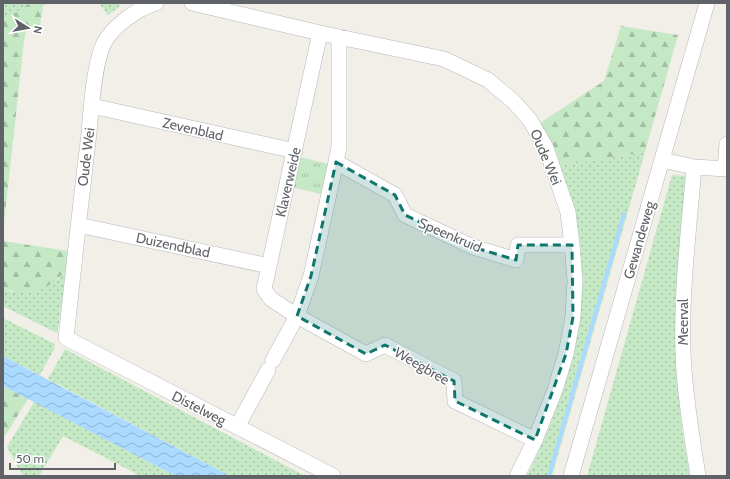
<svg xmlns="http://www.w3.org/2000/svg" width="730" height="479" font-family="Cabin,sans-serif">
	<defs>
		<pattern id="grass-dots" width="8" height="8" patternUnits="userSpaceOnUse"><rect width="8" height="8" fill="#c5e8c5"/><path d="M2 2h.1M6 6h.1" fill="none" stroke="#a3c0a4" stroke-width="1.8" stroke-linecap="round"/></pattern>
		<pattern id="forest-firs" width="22" height="20" patternUnits="userSpaceOnUse"><rect width="22" height="20" fill="#c5e8c5"/><path d="M5 1l3.5 6h-7zM16 11l3.5 6h-7z" fill="#a3c0a4"/></pattern>
		<pattern id="park-tufts" width="24" height="20" patternUnits="userSpaceOnUse"><rect width="24" height="20" fill="#c5e8c5"/><path d="M3 7l-1-3M5 7V3M7 7l1-3M15 17l-1-3M17 17v-4M19 17l1-3" fill="none" stroke="#a3c0a4"/></pattern>
		<pattern id="water-waves" width="16" height="10" patternUnits="userSpaceOnUse"><rect width="16" height="10" fill="#aadaff"/><path d="M0 5q4-4 8 0t8 0" fill="none" stroke="#8eb4d2"/></pattern>
	</defs>
	<rect width="100%" height="100%" fill="#f1efe8"/>
	<!-- grass -->
	<path fill="url(#grass-dots)" d="M3 3H30L3 21Z
		M99 3H118L120 6 108 15Z
		M645 152 552 476H527C563 404 590 323 580 242 577 216 568 191 559 166Z
		M672 175 687 176 677 361 682 430 690 476H587Z
		M66 271 58 329 57 333 3 306V288L12 292 57 280Z
		M3 318 55 344 54 349 40 375 3 356Z
		M65 349 305 476H230L48 379Z
		M34 402 176 476H141L63 436 39 476H23L7 447Z"/>
	<!-- forest -->
	<path fill="url(#forest-firs)" d="M30 3H47L43 6 40 26 39 28 27 26 24 41 3 232V21Z
		M621 26 678 35 645 152 559 166 540 123 604 81Z
		M3 241 68 251 66 271C47 290 29 299 3 288Z
		M3 386 28 399 5 436 3 435Z"/>
	<!-- park -->
	<path fill="url(#park-tufts)" d="M300 157 332 165 325 195 292 187Z"/>
	<!-- water -->
	<path fill="url(#water-waves)" d="M3 356 230 476H176L3 386Z"/>
	<g fill="none" stroke-linecap="round" stroke-linejoin="round">
		<!-- stream -->
		<path stroke="#aadaff" stroke-width="4" d="M549 476 624 214"/>
		<!-- minor casing -->
		<g stroke="#b5b8bc" stroke-width="16">
			<path id="minor" d="M156 3C138 8 112 27 104 43 94 63 91 110 89 133 81 201 73 270 66 338L333 476
				M192 3 320 33 444 59 488 80 514 102 530 120 546 148 568 212 572 245 575 280 573 317 566 354 555 390 535 440 517 476
				M320 33 264 289 271 299 297 316 366 354 385 345 454 381 455 401 535 440
				M92 107 101 108 295 151
				M662 160 694 167 727 169
				M336 162 395 195 405 215 473 247 516 260 518 245H572
				M694 167C689 229 681 290 683 352 684 392 692 436 698 476
				M725 169 727 144
				M78 226 88 227 269 266
				M273 360 297 316 311 276 336 162 339 147V37
				M237 427 268 370
				M571 476 707 3"/>
		</g>
		<!-- minor -->
		<use href="#minor" stroke="#fff" stroke-width="15"/>
	</g>
	<!-- marked area -->
	<path fill="#0f766e" fill-opacity="0.2" stroke="#0f766e" stroke-width="3" stroke-dasharray="8 5" stroke-linejoin="round" d="M336 162 395 195 405 215 473 247 516 260 518 245H572L573 317 566 354 535 440 455 401 454 381 385 345 366 354 297 316 311 276Z"/>
	<g text-anchor="middle" stroke-width="3" stroke-linejoin="round" paint-order="stroke">
		<!-- street labels -->
		<g font-size="14" fill="#5f6368" stroke="#fff">
			<text transform="translate(193 129) rotate(13)" y="5">Zevenblad</text>
			<text transform="translate(86 157) rotate(-83)" y="5">Oude Wei</text>
			<text transform="translate(546 157) rotate(67)" y="5">Oude Wei</text>
			<text transform="translate(288 182) rotate(-77)" y="5">Klaverweide</text>
			<text transform="translate(450 235) rotate(23)" y="5">Speenkruid</text>
			<text transform="translate(639 240) rotate(-74)" y="5">Gewandeweg</text>
			<text transform="translate(173 245) rotate(12)" y="5">Duizendblad</text>
			<text transform="translate(683 322) rotate(-90)" y="5">Meerval</text>
			<text transform="translate(422 366) rotate(30)" y="5">Weegbree</text>
			<text transform="translate(199 408) rotate(27)" y="5">Distelweg</text>
		</g>
	</g>
	<!-- border -->
	<rect width="730" height="479" fill="none" stroke="#5f6368" stroke-width="8"/>
	<!-- north arrow -->
	<g transform="translate(28 28) rotate(101)" stroke="#ffffff" stroke-width="3" paint-order="stroke">
	<path d="M0-3L7 15L0 10L-7 15Z" fill="#5f6368"/>
	<text y="-6" font-size="11" font-weight="bold" text-anchor="middle" fill="#5f6368">N</text>
	</g>
	<!-- scale -->
	<path d="M10 463v6h105v-6" fill="none" stroke="#5f6368" stroke-width="2"/>
	<text x="16" y="463" font-size="12" fill="#5f6368" stroke="#ffffff" stroke-width="3" paint-order="stroke">50 m</text>
</svg>
